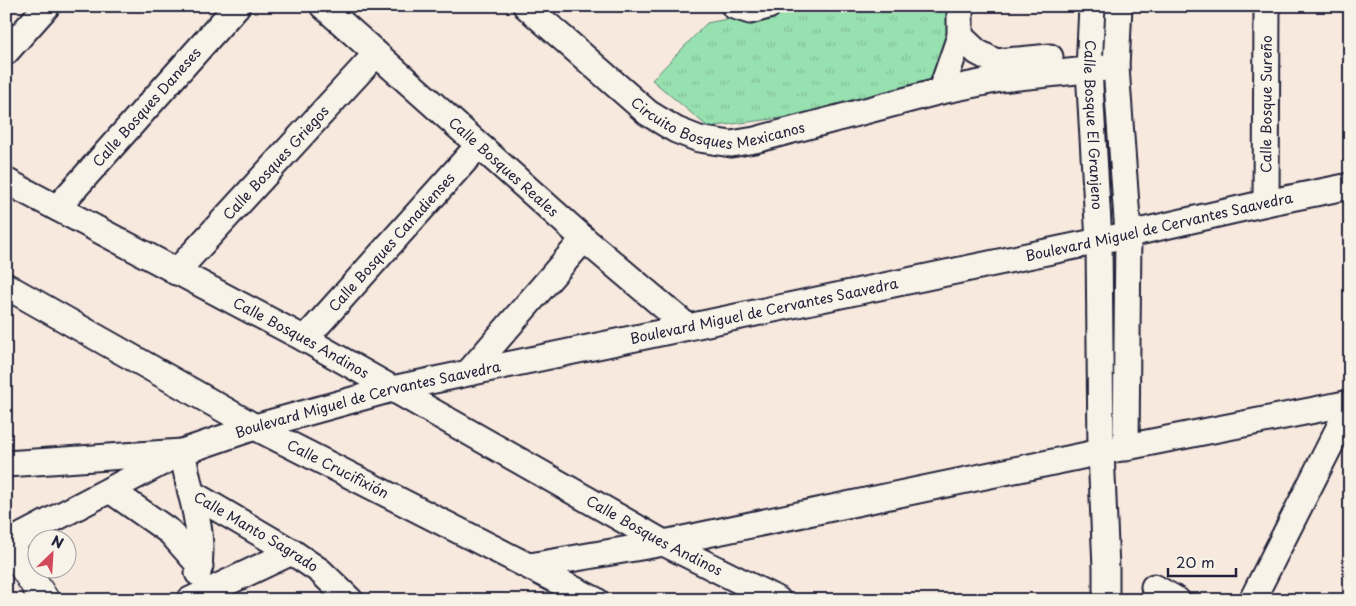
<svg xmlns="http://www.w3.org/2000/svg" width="1356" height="606" font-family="'Playpen Sans',sans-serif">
	<defs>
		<pattern id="park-tufts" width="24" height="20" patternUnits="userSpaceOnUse" patternTransform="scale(1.25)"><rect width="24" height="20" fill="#97e0af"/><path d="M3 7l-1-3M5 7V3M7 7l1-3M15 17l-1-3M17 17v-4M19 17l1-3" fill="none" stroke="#82c097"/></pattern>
	</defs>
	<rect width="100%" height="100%" fill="#f8e9de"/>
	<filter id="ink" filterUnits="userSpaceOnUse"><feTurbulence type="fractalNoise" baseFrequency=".02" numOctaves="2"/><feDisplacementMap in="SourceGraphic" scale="10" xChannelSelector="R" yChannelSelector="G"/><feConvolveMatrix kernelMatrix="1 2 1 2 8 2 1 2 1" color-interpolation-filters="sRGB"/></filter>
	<g filter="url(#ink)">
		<!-- park -->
		<path fill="url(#park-tufts)" stroke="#5c8175" d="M783 6H951L945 68 928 84 855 105 789 117 708 127 652 80 707 23 737 17 766 14Z"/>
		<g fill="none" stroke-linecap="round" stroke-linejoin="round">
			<!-- minor casing -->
			<g stroke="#22223b" stroke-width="29">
				<g id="minor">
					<path id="s1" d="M323 6 584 239 688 327"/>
					<path id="s2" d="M526 6 648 113 676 130 699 139 731 144 755 140 941 91 1000 79 1116 67"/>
					<path d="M734 6 750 11 768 6"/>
					<path id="s3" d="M1092 6 1089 70 1099 241 1101 452 1106 568V600"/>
					<path d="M1119 6 1116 67 1128 233 1126 448"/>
					<path d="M960 36 977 52 996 62 1050 57"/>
					<path d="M6 52 47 6"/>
					<path d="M941 91 960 36V6"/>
					<path id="s4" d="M6 181 305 339 664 543 778 600"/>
					<path id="s5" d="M1266 203 1267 6"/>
					<path id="s6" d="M57 208 237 6"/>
					<path id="s7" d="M176 272 376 54"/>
					<path id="s8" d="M6 286 255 427 595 600"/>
					<path id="s9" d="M305 339 478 146"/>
					<path d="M469 372 584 239"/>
					<path id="s10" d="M6 464 182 452 191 493 292 552 320 571 350 600"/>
					<path d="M110 490 170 532 200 566"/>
					<path d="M191 493C198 519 203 546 198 573"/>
					<path id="s11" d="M6 544 182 452 255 427 392 389 1099 241 1266 203 1350 186"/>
					<path d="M530 566 664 543 1101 452 1350 403"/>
					<path d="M1154 587 1177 600"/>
					<path d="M190 600 292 552"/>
					<path d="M1252 600 1350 406"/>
				</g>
			</g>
			<!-- major casing -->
			<g stroke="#22223b" stroke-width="31">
				<path id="major" d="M6 541 45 600"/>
			</g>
			<!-- minor -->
			<use href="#minor" stroke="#f7f3e8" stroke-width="25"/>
			<!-- major -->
			<use href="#major" stroke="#f7f3e8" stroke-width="28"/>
		</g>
	</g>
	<g text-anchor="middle" stroke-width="4" stroke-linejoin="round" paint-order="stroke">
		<!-- street labels -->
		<g font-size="14" fill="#22223b" stroke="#f7f3e8">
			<text dy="5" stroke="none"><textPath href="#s5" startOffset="99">Calle Bosque Sureño</textPath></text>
			<text dy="5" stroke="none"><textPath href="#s6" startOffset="135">Calle Bosques Daneses</textPath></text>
			<text dy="5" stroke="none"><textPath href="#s2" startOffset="235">Circuito Bosques Mexicanos</textPath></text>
			<text dy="5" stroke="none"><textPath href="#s3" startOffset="119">Calle Bosque El Granjeno</textPath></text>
			<text dy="5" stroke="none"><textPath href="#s7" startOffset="148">Calle Bosques Griegos</textPath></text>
			<text dy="5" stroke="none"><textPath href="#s1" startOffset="242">Calle Bosques Reales</textPath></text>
			<text dy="5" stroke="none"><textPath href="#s11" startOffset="1202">Boulevard Miguel de Cervantes Saavedra</textPath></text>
			<text dy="5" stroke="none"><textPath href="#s9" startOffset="130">Calle Bosques Canadienses</textPath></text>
			<text dy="5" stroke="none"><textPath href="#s11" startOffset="798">Boulevard Miguel de Cervantes Saavedra</textPath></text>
			<text dy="5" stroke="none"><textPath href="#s4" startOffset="334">Calle Bosques Andinos</textPath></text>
			<text dy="5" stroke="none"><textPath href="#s11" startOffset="392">Boulevard Miguel de Cervantes Saavedra</textPath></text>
			<text dy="5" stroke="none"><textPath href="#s8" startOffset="379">Calle Crucifixión</textPath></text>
			<text dy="5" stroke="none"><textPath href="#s10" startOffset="294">Calle Manto Sagrado</textPath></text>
			<text dy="5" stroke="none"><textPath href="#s4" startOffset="739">Calle Bosques Andinos</textPath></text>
		</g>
	</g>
	<!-- margin -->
	<rect width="1356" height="606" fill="none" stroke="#f7f3e8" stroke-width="25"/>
	<rect x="12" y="12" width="1331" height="581" fill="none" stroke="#22223b" stroke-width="2" filter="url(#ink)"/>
	<!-- north arrow -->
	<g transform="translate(52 554) rotate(25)"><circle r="24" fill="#f7f3e8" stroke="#a29fa3"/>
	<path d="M0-4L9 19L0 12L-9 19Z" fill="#d1495b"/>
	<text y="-8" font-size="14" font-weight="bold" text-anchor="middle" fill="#22223b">N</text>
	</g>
	<!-- scale -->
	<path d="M1168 568v8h68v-8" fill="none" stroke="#22223b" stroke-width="2.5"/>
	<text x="1176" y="568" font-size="15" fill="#22223b" stroke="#f7f3e8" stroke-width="4" paint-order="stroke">20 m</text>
</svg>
